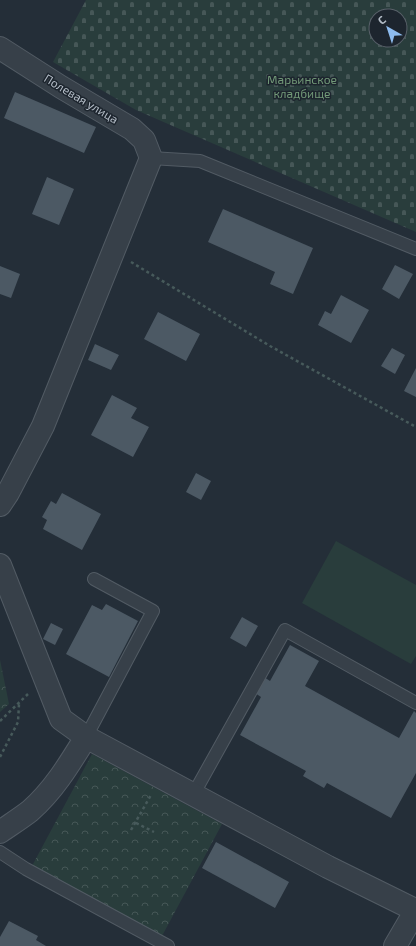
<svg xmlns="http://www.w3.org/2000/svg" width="416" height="946" font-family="'Exo 2',sans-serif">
	<defs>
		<pattern id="forest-crowns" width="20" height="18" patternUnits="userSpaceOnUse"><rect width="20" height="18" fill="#293d3c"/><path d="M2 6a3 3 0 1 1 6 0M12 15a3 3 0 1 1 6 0" fill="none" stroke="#465757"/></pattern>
		<pattern id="cemetery-stones" width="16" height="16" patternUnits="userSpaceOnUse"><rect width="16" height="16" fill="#293d3c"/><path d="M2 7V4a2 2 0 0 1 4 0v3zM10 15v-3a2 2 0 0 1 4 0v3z" fill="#465757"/></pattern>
	</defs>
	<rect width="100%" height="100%" fill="#242e38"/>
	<!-- grass -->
	<path fill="#293d3c" d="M336 541 416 585V656L411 664 302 603Z"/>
	<!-- forest -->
	<path fill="url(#forest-crowns)" d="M0 660 9 704 0 712Z
		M92 754 222 824 162 936 32 866Z"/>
	<!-- cemetery -->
	<path fill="url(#cemetery-stones)" fill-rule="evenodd" d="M86 0H416V232L136 110 53 62ZM376 16H400V40H376Z"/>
	<!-- building -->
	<path fill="#4c5964" d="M15 92 96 127 84 153 4 118Z
		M47 177 74 189 59 225 32 214Z
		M223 209 313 248 293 294 270 284 275 272 208 242Z
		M395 265 413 274 399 299 382 289Z
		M0 266 20 274 11 298 0 294Z
		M341 295 369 310 351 343 318 325 325 311 331 314Z
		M158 312 200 334 186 361 144 339Z
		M95 344 119 355 111 370 88 360Z
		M392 348 405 355 395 374 381 366Z
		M416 368V397L404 391Z
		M112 395 137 408 131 418 149 427 133 457 91 435Z
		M196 473 211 481 201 500 186 492Z
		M62 493 101 514 82 550 43 529 47 520 42 517 51 501 56 504Z
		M106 604 138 621 109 677 66 654 92 605 102 610Z
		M242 617 258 626 246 647 230 638Z
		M51 623 63 629 55 645 43 639Z
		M290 645 319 661 305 686 399 738 414 711 416 713V773L391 818 327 783 324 788 303 776 306 771 240 735 261 697 255 693 264 677 270 681Z
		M216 842 289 882 275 908 202 868Z
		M9 921 38 936 36 940 46 946H0V937Z"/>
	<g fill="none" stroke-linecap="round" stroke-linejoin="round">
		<!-- lane casing -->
		<g stroke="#525b64" stroke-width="14">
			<path id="lane" d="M151 158 200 161 416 249
				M86 737 153 611 94 579
				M193 795 285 630 416 703
				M0 852 26 869 168 946"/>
		</g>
		<!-- street casing -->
		<g stroke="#525b64" stroke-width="24">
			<path id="street" d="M0 48 61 87 132 129 144 140 151 158 43 426 8 493 0 505
				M0 565 61 719 86 737 328 867 415 910
				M0 832C10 825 21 818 30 811 54 790 70 763 86 737
				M395 946 416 910"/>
		</g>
		<!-- path -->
		<path stroke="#475a5b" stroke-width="2.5" stroke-dasharray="3 3" stroke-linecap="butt" d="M131 262 270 346 416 427
			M0 721 28 694
			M0 757 18 722 19 704
			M136 823 154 832
			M131 830 151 795"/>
		<!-- lane -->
		<use href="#lane" stroke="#374049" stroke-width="12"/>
		<!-- street -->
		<use href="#street" stroke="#374049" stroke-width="22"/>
	</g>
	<g text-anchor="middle" stroke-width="3" stroke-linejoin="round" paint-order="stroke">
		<!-- park labels -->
		<g font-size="12" fill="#729978" stroke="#1d252e">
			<text x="302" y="84">Марьинское<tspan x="302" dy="14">кладбище</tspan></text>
		</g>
		<!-- street labels -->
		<g font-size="12" fill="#b2bbc5" stroke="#1d252e">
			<text transform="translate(81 99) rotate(31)" y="4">Полевая улица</text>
		</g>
	</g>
	<!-- north arrow -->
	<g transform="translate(388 28) rotate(321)"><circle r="19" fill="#1d252e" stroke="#59616a"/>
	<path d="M0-3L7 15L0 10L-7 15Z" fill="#8ebcef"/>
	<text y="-6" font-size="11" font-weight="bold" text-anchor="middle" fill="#b2bbc5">С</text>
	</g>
</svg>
